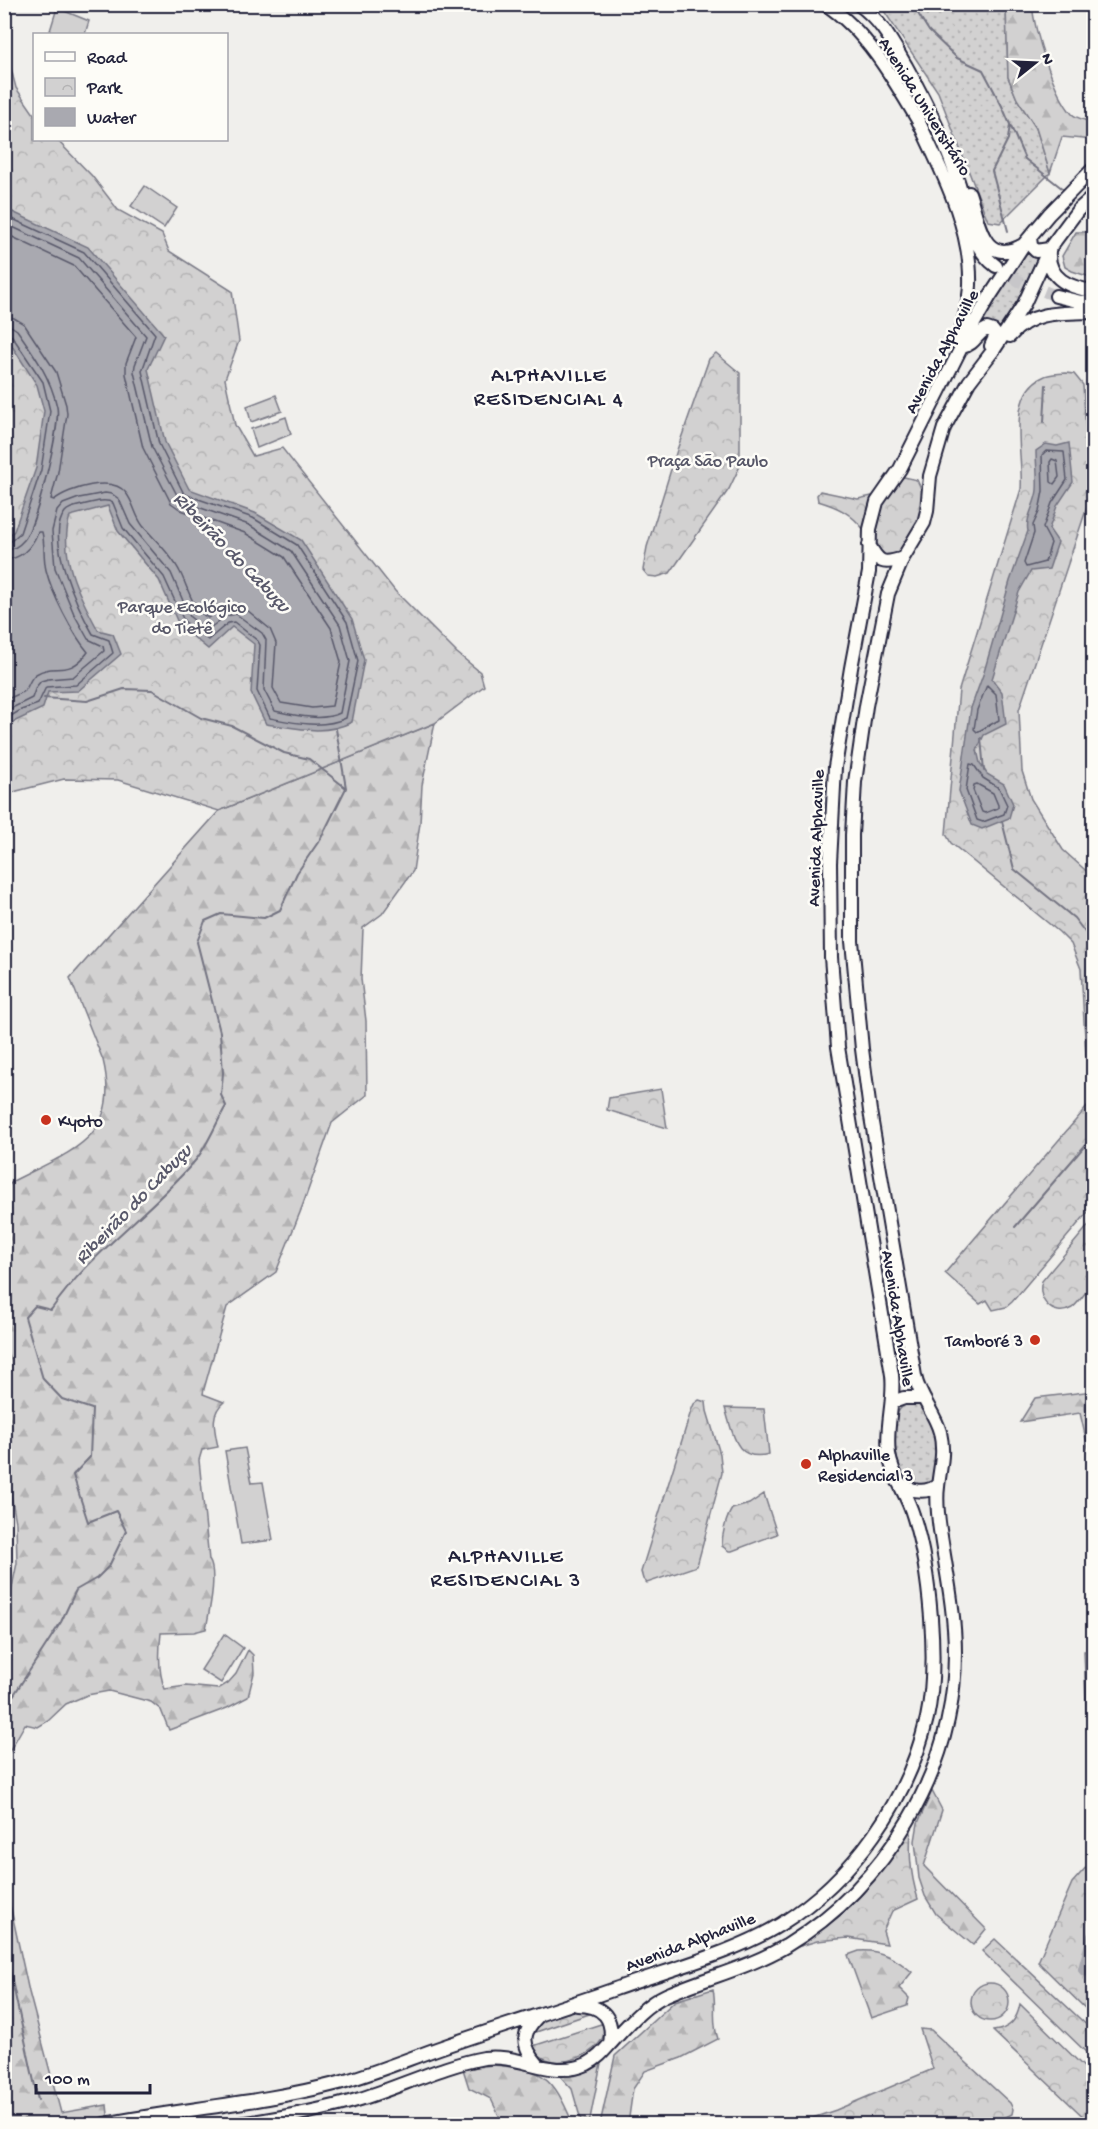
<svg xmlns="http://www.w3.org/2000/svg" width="1098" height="2129" font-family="'Gochi Hand',sans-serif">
	<defs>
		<pattern id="grass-dots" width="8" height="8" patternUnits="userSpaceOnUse" patternTransform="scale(1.5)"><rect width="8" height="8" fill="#d2d1d1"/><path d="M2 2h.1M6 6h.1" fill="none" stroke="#b4b3b4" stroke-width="1.8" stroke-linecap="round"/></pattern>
		<pattern id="forest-firs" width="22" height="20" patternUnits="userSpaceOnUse" patternTransform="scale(1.5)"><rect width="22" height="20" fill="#d2d1d1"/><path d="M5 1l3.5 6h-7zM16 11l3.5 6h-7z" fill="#b4b3b4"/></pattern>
		<pattern id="park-crowns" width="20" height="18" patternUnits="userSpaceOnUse" patternTransform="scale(1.5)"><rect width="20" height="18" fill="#d2d1d1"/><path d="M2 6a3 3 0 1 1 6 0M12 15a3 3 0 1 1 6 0" fill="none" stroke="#b4b3b4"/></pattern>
	</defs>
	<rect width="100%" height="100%" fill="#f0efec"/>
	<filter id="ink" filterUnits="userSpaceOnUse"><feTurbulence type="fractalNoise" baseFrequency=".0167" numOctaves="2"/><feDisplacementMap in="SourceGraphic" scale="12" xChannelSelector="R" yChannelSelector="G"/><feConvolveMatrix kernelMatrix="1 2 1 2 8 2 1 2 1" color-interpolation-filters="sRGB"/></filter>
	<g filter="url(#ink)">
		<!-- grass -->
		<path fill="url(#grass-dots)" stroke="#7a7a86" stroke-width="1.5" d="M880 5H1006L1008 77 1017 99 1036 128 1050 173 1000 223 988 221 938 92Z
			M1025 252 1037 258 1017 302 998 331 992 324 980 322Z
			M914 1402C929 1407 935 1428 937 1442 940 1453 935 1469 934 1480L924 1488C919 1487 914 1486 910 1484 895 1472 887 1422 901 1408 904 1404 909 1403 914 1402Z"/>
		<!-- forest -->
		<path fill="url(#forest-firs)" stroke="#7a7a86" stroke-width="1.5" d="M1006 5H1032C1035 33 1053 92 1072 114 1077 119 1087 120 1093 123V140L1062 137 1050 173 1036 128 1017 99 1008 77Z
			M1076 232H1093V278L1072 271 1065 267 1062 256Z
			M435 723 422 785 420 823 413 871 382 914 363 928 361 979 366 1021 367 1095 332 1123 301 1210 276 1272 227 1307 204 1389 203 1394 224 1402C209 1414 215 1431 218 1447L202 1450 199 1460 209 1560C218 1573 209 1612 206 1629L194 1632 161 1633C159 1650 158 1673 165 1689L186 1686 218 1689 228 1683 236 1674 248 1650 253 1655 254 1673 248 1697 227 1708 169 1730 161 1710 151 1702 109 1691 87 1695 66 1704 48 1721 38 1727 25 1724 5 1759V1621L17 1563 16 1522 4 1457 5 1189 13 1181C71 1151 122 1138 103 1060L70 978 219 811Z
			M1093 1391V1469L1080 1413 1020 1422 1035 1398Z
			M932 1791 942 1810 924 1866 986 1929 973 1945 936 1914 925 1896 919 1878 915 1841 918 1823Z
			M4 1877 29 1992 61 2113 107 2105 109 2124H7L4 2117Z
			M859 1951C879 1949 897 1959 912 1972L899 1988 909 1998 907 2006 871 2018 848 1955Z
			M713 1989C717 2008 711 2020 718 2039L681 2058 645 2071 633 2089 628 2124H600L615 2056 675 2001Z
			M601 2063 589 2124H582L572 2089 560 2076C575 2074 589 2071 601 2063Z
			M492 2065C545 2069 552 2075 573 2124H503L491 2099 469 2088 463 2069Z"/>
		<!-- park -->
		<path fill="url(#park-crowns)" stroke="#7a7a86" stroke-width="1.5" d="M4 42 16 88 34 114V140H57L92 176 118 210 162 234 169 251 232 291 239 341 225 379 235 425 253 456 282 448 395 591 457 653 480 672 484 686 435 723 219 811 118 780 64 779 17 791 5 796Z
			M716 353 740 373V466L729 489 670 573 657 577 648 576 643 570 647 547 677 450 709 359Z
			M1066 373 1074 374 1083 385 1090 498 1019 710 1022 771 1031 799 1063 850 1093 877V1067L1086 1056 1081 969 1071 944 1059 932 951 843 946 834 959 690 1021 489C1024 456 1005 394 1043 377 1050 373 1058 374 1066 373Z
			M904 477 917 480C934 511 916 526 899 553L889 556 882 555C866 532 885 502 895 481Z
			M820 491 858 499 876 495 867 512 864 530C851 513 838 507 818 501L817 495Z
			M661 1089 667 1128 607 1110 609 1098Z
			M1093 1100V1206L1012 1302 1006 1307 993 1310 987 1300 980 1304 945 1273Z
			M1093 1220V1282C1087 1290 1080 1302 1072 1308 1053 1319 1036 1299 1042 1281Z
			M699 1400 706 1402 707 1411 720 1454 722 1473 697 1566 647 1583 643 1579 641 1572 691 1411 694 1404Z
			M725 1408 764 1409 769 1454C735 1463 733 1433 725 1408Z
			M764 1494 777 1534 732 1551H729L722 1546C722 1534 726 1518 732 1509L749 1504Z
			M1084 1651H1093V1784L1087 1728Z
			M912 1819C909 1849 909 1870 918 1899L892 1911 883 1931 887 1944 848 1938 817 1941 784 1951C798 1943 812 1936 825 1927 865 1900 889 1861 912 1819Z
			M1093 1848 1094 2016H1093L1038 1962 1072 1883 1089 1864Z
			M995 1939 1093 2031V2059L982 1951Z
			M971 2002a19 19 0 1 1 38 0a19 19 0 1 1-38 0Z
			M1020 2004 1093 2076V2124H1091L993 2031C1010 2029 1017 2020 1020 2004Z
			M583 2009 595 2012 533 2033 531 2030C545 2017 565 2014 583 2009Z
			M604 2023C613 2053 546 2079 533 2046Z
			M920 2029 931 2030 1010 2103 1013 2109 1012 2114 1000 2120 971 2124H795L836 2110 933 2069Z"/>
		<!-- pitch -->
		<path fill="#d2d1d1" stroke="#7a7a86" stroke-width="1.5" d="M57 8 89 21 85 34H49Z
			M145 186 177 208 164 228 131 206Z
			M276 395 282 411 251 422 247 406Z
			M286 417 291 434 257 448 251 429Z
			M245 1448 252 1483 263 1482 273 1540 241 1544 225 1451Z
			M224 1634 243 1648 221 1683 201 1670Z"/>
		<!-- water -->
		<path fill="#a9a9b0" stroke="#737381" stroke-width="1.5" d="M4 208 88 247 164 335 148 369 165 442 189 489 255 513 301 540 352 619 364 660 352 722C323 736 297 728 266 724L251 693 254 644 232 627 208 649 179 625 159 580 118 531 108 506 70 516C58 556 79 595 98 630L113 634 121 654 78 691 48 692 43 708 5 726V539L14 531 36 468 44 411 37 385 5 335Z
			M1069 443 1073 482 1057 506 1049 529 1058 542 1049 569 1031 571 1019 592 992 679 1002 692 1006 724 984 735 977 750 980 763 987 774 1004 784 1013 804 1009 818 982 829 972 825 959 791 971 708 984 672 1010 581 1028 531C1025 518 1036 503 1037 490 1038 477 1036 464 1036 451L1046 444 1057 446Z"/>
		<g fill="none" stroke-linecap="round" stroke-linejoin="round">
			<!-- shore -->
			<path stroke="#58586a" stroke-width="1.5" d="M4 215 84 252 155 334 142 371 159 444 183 492 187 495 253 518 297 545 347 622 358 661 346 718C323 729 295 723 270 718L257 691 260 645 258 641 234 622 228 623 208 640 184 621 164 577 123 528 113 503C105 498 91 503 82 505 77 506 68 508 65 512 44 538 79 610 93 634L109 640 113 653 76 685 46 687 38 704 21 710 4 720
				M4 223 79 258 146 336 135 365 134 372 152 447 177 495 184 502 249 525 291 551 340 625 350 661 340 713C321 722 294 715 275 711L264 690 266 640 262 633 236 614 226 616 207 630 190 617 171 573 130 524 119 499 112 494 105 493 79 498 63 504 57 511 52 531 55 568 74 614 88 639 103 646 104 651 73 677 48 679 41 681 36 687 32 698 4 712
				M4 233 74 266 136 337 126 363V374L143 448 171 503 181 510 245 533 284 557 331 628 341 662 332 706 312 708 281 703 273 688 276 643 270 629 247 610 235 605 221 608 208 618C192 610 188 587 180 572 172 555 155 540 143 526 135 516 134 503 126 493 113 475 69 488 54 500L51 499 58 472 67 414 66 405 56 372 24 324 14 318 4 316
				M4 325 11 326 17 330C34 354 51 378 57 407 61 425 36 526 24 540 19 546 12 550 4 551
				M4 333 12 336 43 382 50 411 41 470 20 533 10 542 4 543
				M1046 451 1064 452 1067 480 1052 503 1043 528 1051 543 1045 562 1026 567 1024 563 1034 533 1033 525 1039 512 1043 491 1042 455Z
				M1052 459 1057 461 1059 477 1054 484 1051 482 1050 462Z
				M4 560C21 559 32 547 38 532H42C45 544 43 557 46 570 52 594 72 633 88 652 68 679 55 662 36 674 30 678 30 683 26 689 22 694 10 697 4 701
				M987 685 996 694 999 720 977 732 974 729 977 710Z
				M970 764 974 765 983 778 999 788 1007 805 1004 814 983 822 977 820 966 790Z
				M977 784 993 793 998 805V808L985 813 982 812 973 790 974 785Z"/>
			<!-- stream -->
			<path stroke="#737381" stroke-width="2" d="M912 4 929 31 957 58 983 70 1002 106 1025 159 1063 189
				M1008 231 992 171 1008 139 1010 125
				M1044 422 1046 385
				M44 698 87 701 124 689 152 690 201 718 232 726 284 753 309 759 346 788
				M981 738 984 771
				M1002 821 1014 869 1074 918 1094 944
				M1015 1227 1094 1135
				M4 1710 61 1622 76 1590 97 1578 109 1566 126 1531 116 1511 88 1522 73 1475 90 1457 92 1409 62 1399 43 1379 25 1317 35 1306 51 1310C89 1254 149 1214 194 1162 206 1149 216 1123 226 1106L221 1095 223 1073 220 1032 197 942 205 921 221 914 264 918 280 910 297 873 321 838 346 788 336 729
				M4 1944 38 2100"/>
			<!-- river -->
			<path stroke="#a9a9b0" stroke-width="14" d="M1090 1405 1094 1417
				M1085 1969 1094 1936"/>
			<!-- secondary-tunnel -->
			<path stroke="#c7c6c9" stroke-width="12" stroke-dasharray="12 6" stroke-linecap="butt" d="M997 266 1019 281 1056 296"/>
			<!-- secondary casing -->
			<g stroke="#22223b" stroke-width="16">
				<path id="secondary" d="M825 4C866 30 895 81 919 122
					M858 4C881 20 892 42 906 66 927 104 946 142 959 184 968 213 970 247 996 266
					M916 116C940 168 972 226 970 285 969 305 963 325 957 343
					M969 193C979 221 982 268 1023 245
					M1030 237 1031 246 1036 251 1049 249
					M1049 251C1047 279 1070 288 1094 291
					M1056 296 1081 302H1094
					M1010 336C1031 310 1063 313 1094 312
					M962 347C977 343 975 334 987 329L993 331 996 335 991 346
					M869 545C879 563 882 565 903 558
					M893 1402 904 1398H922
					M898 1482C911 1491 924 1495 938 1485
					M577 2005C604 2005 614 2019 610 2044
					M538 2065C521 2045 521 2033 539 2015
					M104 2124C182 2109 262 2103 339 2083 375 2073 410 2058 445 2046 502 2026 559 2009 615 1989 667 1970 735 1953 781 1924 853 1879 908 1801 927 1718 939 1663 930 1569 913 1515 907 1494 892 1476 889 1454 885 1427 895 1402 892 1375L838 1047 831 957 830 863 835 767 851 668 869 572 870 529 877 502 900 469 969 332 990 296 1024 244 1049 214 1094 168
					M239 2124C280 2118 321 2111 360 2099 399 2087 445 2065 484 2058 520 2053 552 2080 587 2064 597 2059 603 2052 610 2044 626 2027 644 2005 666 1995 705 1978 748 1968 786 1946 886 1885 955 1771 955 1653 955 1612 946 1570 940 1530 938 1516 936 1501 938 1487 940 1466 945 1454 940 1432 934 1411 919 1397 915 1376L870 1111 862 1049 852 941V835L855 782 866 706 888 594 903 558 924 523 927 511 930 476 944 428 969 382 995 348 1024 304 1049 249 1078 210 1094 196"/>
			</g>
			<!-- secondary -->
			<use href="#secondary" stroke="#fdfcf7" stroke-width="12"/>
		</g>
	</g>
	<!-- markers -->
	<g fill="#c8321e" stroke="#fdfcf7" stroke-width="2">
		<circle cx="46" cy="1120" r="6"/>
		<circle cx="1035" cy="1340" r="6"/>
		<circle cx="806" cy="1464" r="6"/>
	</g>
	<g text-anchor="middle" stroke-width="5" stroke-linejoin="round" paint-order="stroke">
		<!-- street labels -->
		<g font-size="18" fill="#22223b" stroke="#fdfcf7">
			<text transform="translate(926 106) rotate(58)" y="6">Avenida Universitário</text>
			<text transform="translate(941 351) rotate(-62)" y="6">Avenida Alphaville</text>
			<text transform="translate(815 838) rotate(-88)" y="6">Avenida Alphaville</text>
			<text transform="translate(899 1318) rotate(81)" y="6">Avenida Alphaville</text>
			<text transform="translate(690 1941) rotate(-21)" y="6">Avenida Alphaville</text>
		</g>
		<!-- park labels -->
		<g font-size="18" fill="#575768" stroke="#fdfcf7">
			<text x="708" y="466">Praça São Paulo</text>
			<text x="182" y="612">Parque Ecológico<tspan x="182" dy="21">do Tietê</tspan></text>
		</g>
		<!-- poi labels -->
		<g font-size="18" fill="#22223b" stroke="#fdfcf7" text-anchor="start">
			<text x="58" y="1126">Kyoto</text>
			<text x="1023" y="1346" text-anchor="end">Tamboré 3</text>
			<text x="818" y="1460">Alphaville<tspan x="818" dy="21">Residencial 3</tspan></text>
		</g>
		<!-- water labels -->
		<g font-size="20" font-style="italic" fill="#58586a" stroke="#fdfcf7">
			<text transform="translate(233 551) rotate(46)" y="7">Ribeirão do Cabuçu</text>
			<text transform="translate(132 1203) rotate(-46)" y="7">Ribeirão do Cabuçu</text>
		</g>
		<!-- quarter labels -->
		<g font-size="21" letter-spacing="1.5" fill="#22223b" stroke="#fdfcf7">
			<text x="549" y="381">ALPHAVILLE<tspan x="549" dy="24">RESIDENCIAL 4</tspan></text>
			<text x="506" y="1562">ALPHAVILLE<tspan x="506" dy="24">RESIDENCIAL 3</tspan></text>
		</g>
	</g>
	<!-- margin -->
	<rect width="1098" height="2129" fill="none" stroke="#fdfcf7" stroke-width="24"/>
	<rect x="12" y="12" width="1074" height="2105" fill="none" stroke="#22223b" stroke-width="2" filter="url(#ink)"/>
	<!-- legend -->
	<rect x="33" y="33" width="195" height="108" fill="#fdfcf7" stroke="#a5a5ac" stroke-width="1.5"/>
	<rect x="45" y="52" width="30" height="9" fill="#fdfcf7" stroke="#a5a5ac" stroke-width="1.5"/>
	<text x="87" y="63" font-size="18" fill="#22223b">Road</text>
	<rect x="45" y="78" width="30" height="18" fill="url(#park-crowns)" stroke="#a5a5ac" stroke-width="1.5"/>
	<text x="87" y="93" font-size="18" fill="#22223b">Park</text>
	<rect x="45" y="108" width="30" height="18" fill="#a9a9b0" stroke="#a5a5ac" stroke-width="1.5"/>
	<text x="87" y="123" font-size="18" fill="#22223b">Water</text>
	<!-- north arrow -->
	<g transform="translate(1035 63) rotate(72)" stroke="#fdfcf7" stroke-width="4.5" paint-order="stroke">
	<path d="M0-4.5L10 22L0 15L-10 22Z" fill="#22223b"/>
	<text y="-9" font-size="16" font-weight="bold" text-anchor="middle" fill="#22223b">N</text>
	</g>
	<!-- scale -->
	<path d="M36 2084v9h114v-9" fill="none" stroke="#22223b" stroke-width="3"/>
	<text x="45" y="2084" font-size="18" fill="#22223b" stroke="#fdfcf7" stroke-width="4.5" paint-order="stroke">100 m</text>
</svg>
